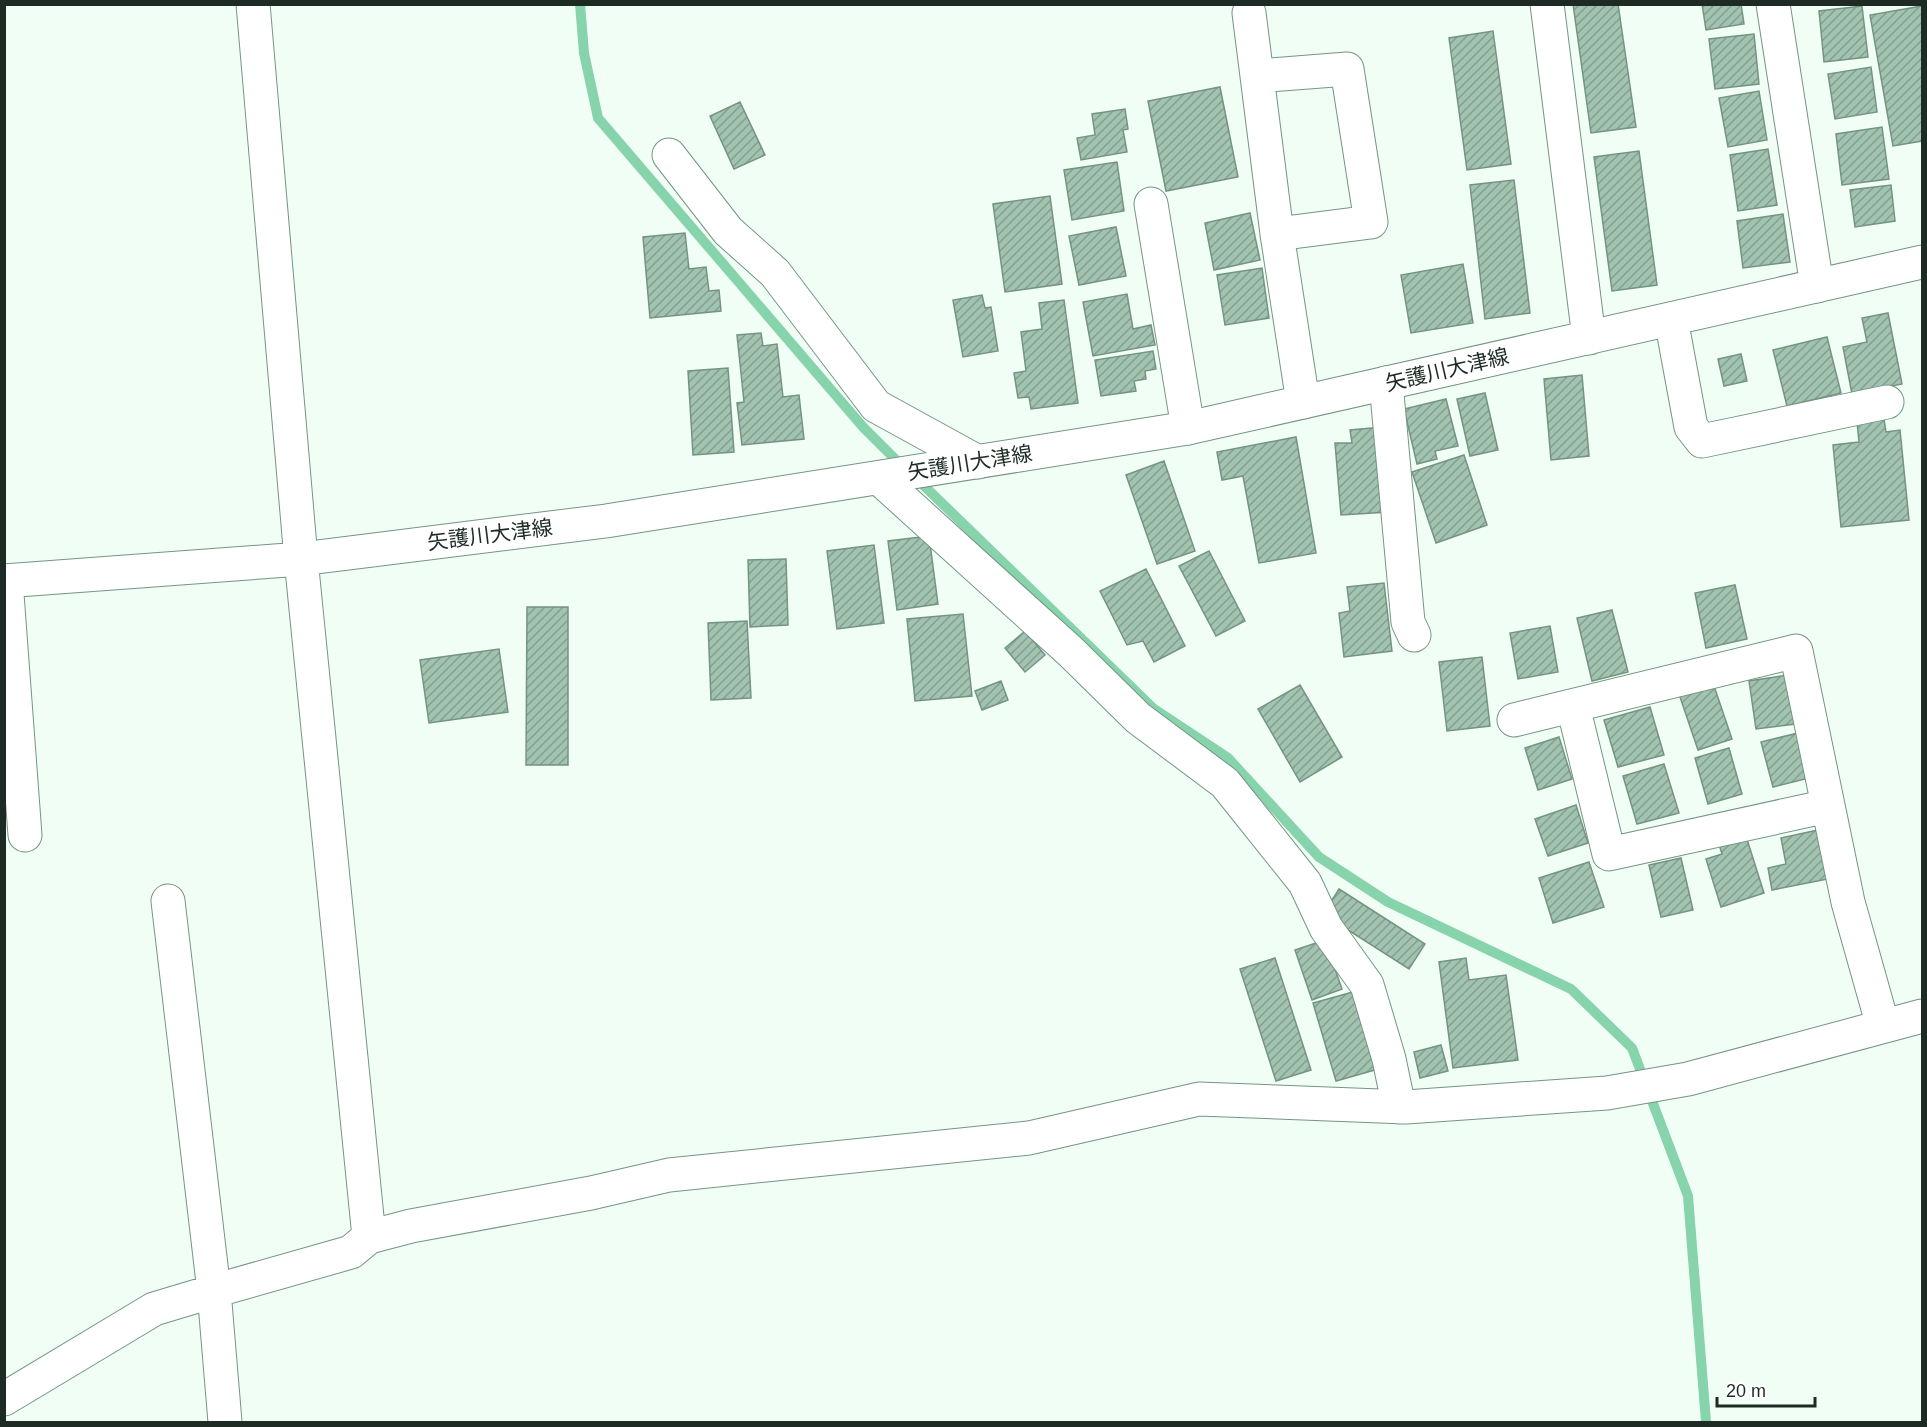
<svg xmlns="http://www.w3.org/2000/svg" width="1927" height="1427" font-family="Helvetica,'Noto Sans JP',sans-serif">
	<defs>
		<pattern id="building-hatch" width="6" height="6" patternUnits="userSpaceOnUse" patternTransform="scale(1.5)"><rect width="6" height="6" fill="#a1c3b0"/><path d="M-1 1l2-2M0 6l6-6M5 7l2-2" fill="none" stroke="#839f8f"/></pattern>
	</defs>
	<rect width="100%" height="100%" fill="#f1fef6"/>
	<g fill="none" stroke-linecap="round" stroke-linejoin="round">
		<!-- stream -->
		<path stroke="#87d3ab" stroke-width="10" d="M580 4 584 53 598 118 863 427 904 468
			M916 478 1154 709 1228 758 1319 857 1388 902 1571 989 1632 1048 1688 1196 1706 1422"/>
	</g>
	<!-- building -->
	<path fill="url(#building-hatch)" stroke="#749482" stroke-width="1.5" d="M1573 4H1618L1636 127 1591 133Z
		M1702 4H1741L1744 24 1706 30Z
		M1862 6 1868 57 1824 62 1819 11Z
		M1922 6V141L1893 146 1870 15Z
		M1493 31 1511 164 1467 170 1449 38Z
		M1754 34 1759 84 1715 89 1709 39Z
		M1871 67 1877 112 1835 119 1828 74Z
		M1220 87 1238 177 1166 191 1148 101Z
		M1759 91 1767 140 1728 147 1719 98Z
		M740 102 765 155 734 169 710 116Z
		M1125 109 1128 129 1123 130 1127 152 1081 160 1077 138 1095 135 1092 114Z
		M1882 127 1889 179 1842 185 1836 134Z
		M1768 149 1777 205 1738 211 1730 155Z
		M1639 151 1657 285 1612 291 1594 157Z
		M1117 162 1124 211 1072 220 1064 170Z
		M1514 180 1530 313 1485 319 1470 185Z
		M1891 185 1895 221 1855 227 1850 190Z
		M1050 196 1062 284 1005 292 993 204Z
		M1250 213 1260 260 1214 270 1205 223Z
		M1783 214 1790 262 1743 268 1737 221Z
		M1116 227 1126 276 1079 285 1069 236Z
		M685 233 689 269 706 267 709 291 719 290 721 311 650 318 643 237Z
		M1463 264 1473 323 1411 333 1401 275Z
		M1262 268 1269 318 1225 325 1217 275Z
		M1127 294 1133 329 1151 325 1155 345 1093 356 1083 302Z
		M982 295 985 308 991 307 998 351 963 357 953 300Z
		M1064 300 1078 403 1031 409 1029 397 1018 398 1014 373 1026 371 1021 332 1042 329 1039 303Z
		M1888 313 1902 384 1852 394 1843 347 1867 342 1862 318Z
		M761 333 763 346 777 344 783 397 799 395 804 439 742 445 737 403 744 402 737 335Z
		M1827 337 1841 393 1787 406 1773 350Z
		M1153 351 1156 369 1145 371 1146 379 1134 381 1136 391 1101 396 1095 360Z
		M1741 354 1747 381 1724 386 1718 359Z
		M728 368 734 452 693 455 688 371Z
		M1582 375 1589 456 1551 460 1544 379Z
		M1485 393 1498 450 1470 456 1457 399Z
		M1446 399 1458 446 1435 451 1437 459 1417 464 1404 409Z
		M1884 419 1886 432 1900 430 1909 520 1841 527 1833 445 1859 442 1857 422Z
		M1382 427 1389 512 1341 515 1335 443H1352L1350 430Z
		M1296 437 1316 553 1259 563 1243 476 1222 480 1217 452Z
		M1464 455 1487 525 1436 543 1412 472Z
		M1164 461 1195 551 1157 564 1126 475Z
		M929 536 938 604 897 610 888 541Z
		M874 545 884 623 837 629 827 551Z
		M1209 551 1245 621 1216 636 1179 566Z
		M786 559 788 625 750 627 748 560Z
		M1146 569 1185 646 1154 662 1143 641 1127 645 1100 591Z
		M1384 583 1392 651 1344 657 1339 613 1350 611 1347 587Z
		M1735 585 1747 639 1706 648 1695 593Z
		M527 607H568V765H526Z
		M1612 610 1628 672 1592 681 1577 618Z
		M963 614 972 696 915 701 907 619Z
		M747 621 751 698 711 700 708 623Z
		M1550 626 1558 672 1518 679 1510 633Z
		M1025 631 1045 655 1025 672 1005 648Z
		M499 649 508 712 429 723 420 660Z
		M1482 657 1490 726 1447 731 1439 662Z
		M1788 675 1795 724 1756 729 1749 681Z
		M1001 681 1008 700 982 710 975 691Z
		M1713 683 1732 739 1698 750 1679 694Z
		M1300 685 1342 757 1300 782 1258 709Z
		M1650 707 1664 755 1618 767 1604 720Z
		M1798 733 1809 778 1773 787 1761 742Z
		M1559 737 1572 779 1538 790 1525 748Z
		M1729 748 1742 794 1708 804 1695 758Z
		M1664 764 1679 813 1637 824 1623 776Z
		M1576 805 1588 843 1548 856 1535 819Z
		M1818 830 1828 879 1772 890 1768 868 1786 864 1781 838Z
		M1745 833 1764 893 1721 907 1706 859 1722 854 1718 841Z
		M1681 858 1693 910 1661 917 1649 865Z
		M1589 862 1604 907 1553 923 1539 878Z
		M1339 889 1425 944 1409 969 1323 914Z
		M1325 940 1342 989 1312 1000 1295 950Z
		M1275 958 1311 1070 1276 1081 1240 969Z
		M1466 958 1469 980 1506 975 1518 1060 1453 1068 1439 962Z
		M1360 990 1382 1068 1336 1081 1313 1003Z
		M1441 1045 1448 1071 1420 1078 1414 1052Z"/>
	<g fill="none" stroke-linecap="round" stroke-linejoin="round">
		<!-- street casing -->
		<g stroke="#749583" stroke-width="35">
			<path id="street" d="M1547 4 1589 338
				M1773 4 1817 286
				M1249 13 1277 234 1303 402
				M1257 76 1347 69 1371 222 1277 234
				M669 155 728 231 775 273 876 406 978 462
				M1151 204 1188 428
				M1671 319 1691 427 1702 441 1887 402
				M1386 383 1408 622 1414 635
				M879 478 1071 652 1138 718 1225 783 1305 883 1326 928 1367 985 1389 1059 1399 1107
				M6 581 25 835
				M1573 706 1609 854 1828 806
				M1514 720 1796 651 1848 902 1883 1026
				M369 1237 411 1226 591 1193 669 1175 1029 1138 1199 1099 1406 1107 1607 1093 1688 1079 1922 1016
				M4 1399 154 1309 214 1291 168 901"/>
		</g>
		<!-- secondary casing -->
		<g stroke="#749583" stroke-width="35">
			<path id="secondary" d="M4 581 301 559 606 521 1188 428 1922 262
				M225 1422 214 1291 351 1252 369 1237 301 559 253 4"/>
		</g>
		<!-- street -->
		<use href="#street" stroke="#fff" stroke-width="33"/>
		<!-- secondary -->
		<use href="#secondary" stroke="#fff" stroke-width="33"/>
	</g>
	<g text-anchor="middle" stroke-width="4.5" stroke-linejoin="round" paint-order="stroke">
		<!-- street labels -->
		<g font-size="21" fill="#1e2b24" stroke="#fff">
			<text transform="translate(1447 370) rotate(-13)" y="7">矢護川大津線</text>
			<text transform="translate(970 463) rotate(-9)" y="7">矢護川大津線</text>
			<text transform="translate(490 535) rotate(-7)" y="7">矢護川大津線</text>
		</g>
	</g>
	<!-- border -->
	<rect width="1927" height="1427" fill="none" stroke="#1e2b24" stroke-width="12"/>
	<!-- scale -->
	<path d="M1717 1397v9h98v-9" fill="none" stroke="#1e2b24" stroke-width="3"/>
	<text x="1726" y="1397" font-size="18" fill="#1e2b24" stroke="#ffffff" stroke-width="4.5" paint-order="stroke">20 m</text>
</svg>
